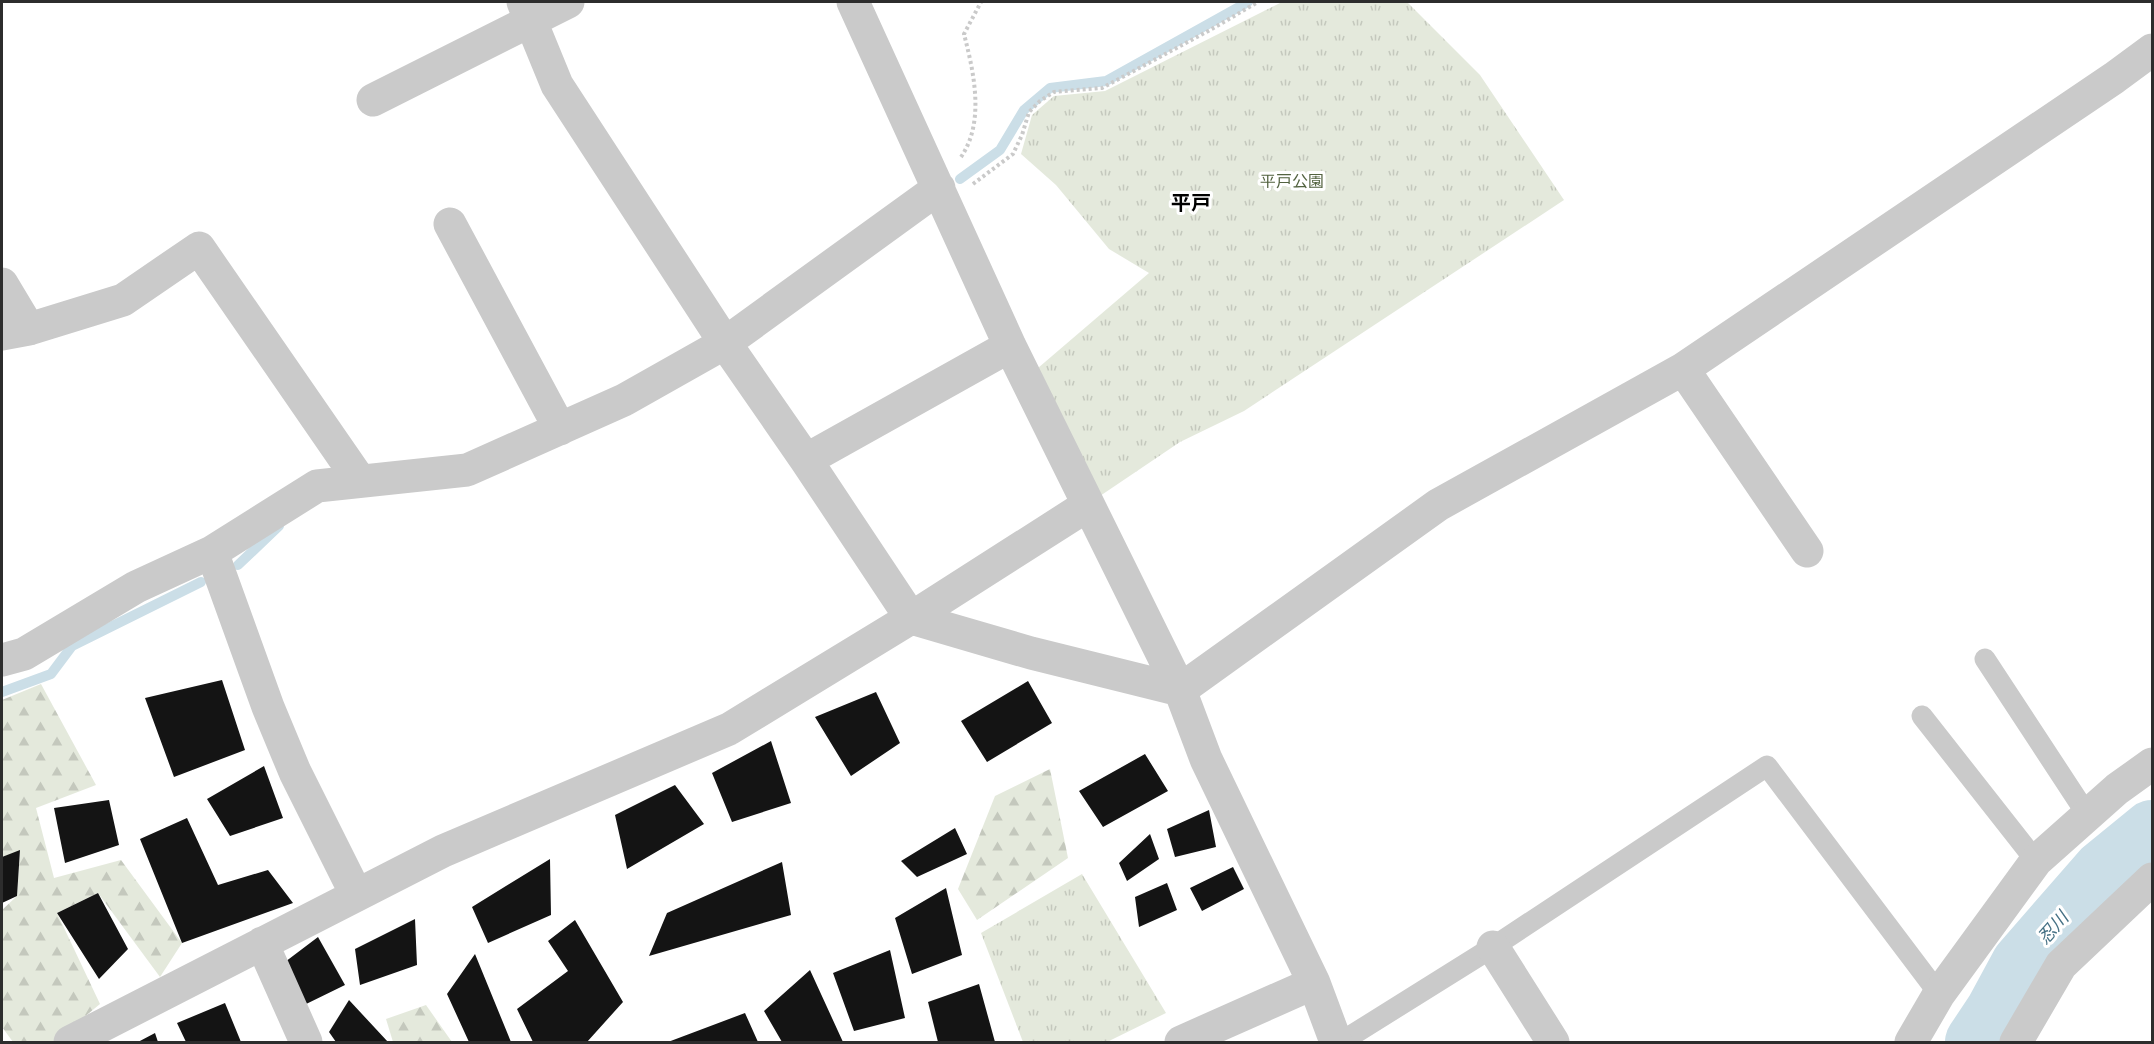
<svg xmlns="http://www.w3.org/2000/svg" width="2154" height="1044" font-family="Figtree,'Noto Sans JP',sans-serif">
	<defs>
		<pattern id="grass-tufts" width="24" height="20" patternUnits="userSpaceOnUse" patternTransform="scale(1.5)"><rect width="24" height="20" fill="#e4e9dc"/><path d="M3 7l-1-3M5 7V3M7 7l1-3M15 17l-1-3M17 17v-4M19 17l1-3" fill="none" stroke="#c4c8bd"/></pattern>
		<pattern id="forest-firs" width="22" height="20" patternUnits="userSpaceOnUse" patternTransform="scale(1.5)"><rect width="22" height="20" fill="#e4e9dc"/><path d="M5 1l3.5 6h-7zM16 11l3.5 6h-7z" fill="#c4c8bd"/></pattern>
	</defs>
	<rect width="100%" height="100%" fill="#fff"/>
	<!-- grass -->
	<path fill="url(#grass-tufts)" d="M1282 2H1407L1480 75 1564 200 1244 411 1180 442 1100 496 1038 368 1149 273 1109 249 1056 185 1021 154 1032 115 1054 96 1105 91Z
		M1082 874 1166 1013 1107 1042H1023L981 933Z"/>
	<!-- forest -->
	<path fill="url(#forest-firs)" d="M41 684 96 785 36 808 54 878 121 860 182 943 160 977 98 893 57 913 100 1004 54 1042H13L2 1027V910L17 896 20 851 2 857V700Z
		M1050 769 1068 858 977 920 958 889 995 796Z
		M426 1005 452 1042H393L386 1019Z"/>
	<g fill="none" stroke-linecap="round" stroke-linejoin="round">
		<!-- stream -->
		<path stroke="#cbdee7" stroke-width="10" d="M960 179 1000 150 1024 110 1050 88 1106 81 1248 2
			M238 565 279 526
			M2 692 51 674 72 646 201 582"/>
		<!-- river -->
		<path stroke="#cbdee7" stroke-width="62" d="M1976 1042 1996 1012 2022 964 2103 871 2152 831"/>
	</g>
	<!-- building -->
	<path fill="#141414" d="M222 680 245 750 174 777 145 698Z
		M1028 681 1052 723 987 762 961 721Z
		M876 692 900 743 851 776 815 717Z
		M771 741 791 803 732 822 712 773Z
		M1145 754 1168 791 1103 827 1079 791Z
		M264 766 283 818 230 836 207 799Z
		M675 785 704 824 627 869 615 815Z
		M109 800 119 845 65 863 54 808Z
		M1209 810 1216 847 1175 857 1167 829Z
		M187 818 218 885 268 870 293 903 182 943 140 839Z
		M955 828 967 854 917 877 901 861Z
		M1150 834 1159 859 1127 881 1119 863Z
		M20 850 17 896 2 903V857Z
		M550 859 551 915 488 943 472 907Z
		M782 862 791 915 649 956 667 913Z
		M1233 867 1244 889 1202 911 1190 888Z
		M1167 883 1177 910 1139 927 1135 897Z
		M946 888 962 955 912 974 895 918Z
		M98 893 128 949 99 979 57 913Z
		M415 919 417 965 360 985 355 949Z
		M575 920 623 1002 587 1042H533L517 1009 568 971 548 941Z
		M318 937 345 985 300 1007 281 965Z
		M890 950 905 1018 854 1031 833 973Z
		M475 954 511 1042H469L447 994Z
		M810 970 843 1042H782L764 1011Z
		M979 984 995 1042H938L928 1002Z
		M349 1000 388 1042H336L329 1032Z
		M225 1003 241 1042H186L177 1023Z
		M745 1013 758 1042H668Z
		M155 1033 158 1042H138Z"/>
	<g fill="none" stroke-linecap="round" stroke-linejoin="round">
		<!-- path -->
		<path stroke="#cacaca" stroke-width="4" stroke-dasharray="3 3" stroke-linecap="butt" d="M961 157C985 122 974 73 964 34L981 2
			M973 184 1013 154 1022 135 1029 112 1040 101 1054 92 1102 88 1210 30 1258 2"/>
		<!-- service -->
		<path stroke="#cacaca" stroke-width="21" d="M1985 659 2088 816
			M1922 716 2036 861
			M1341 1042 1493 947 1767 766 1939 994"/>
		<!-- minor -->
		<path stroke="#cacaca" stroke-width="33" d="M523 2 557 85 725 343 806 460 911 618 1031 653 1180 690 1438 505 1683 369 2114 78 2152 50
			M853 2 1010 346 1180 690 1206 759 1314 983 1336 1042
			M373 100 568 2
			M450 224 560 429
			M2 284 29 329
			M2 334 29 329 123 300 199 248 360 481
			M1683 369 1807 551
			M806 460 1010 346
			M212 552 268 707 295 772 356 894
			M2 660 24 654 136 587 212 552 317 486 467 470 624 400 725 343 939 188
			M262 943 306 1042
			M1493 947 1553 1042
			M70 1042 443 851 729 729 911 618 1088 505
			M1181 1042 1314 983
			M1911 1042 1939 994 2036 861 2117 789 2152 764
			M2016 1042 2061 965 2152 879"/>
	</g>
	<g text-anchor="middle" stroke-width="6" stroke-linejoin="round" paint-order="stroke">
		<!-- park labels -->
		<g font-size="16" fill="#536340" stroke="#fff">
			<text x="1292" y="187">平戸公園</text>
		</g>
		<!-- water labels -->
		<g font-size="18" font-style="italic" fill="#467185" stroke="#fff">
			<text transform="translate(2053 928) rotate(-49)" y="6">忍川</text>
		</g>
		<!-- quarter labels -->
		<g font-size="20" font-weight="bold" fill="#000" stroke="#fff">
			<text x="1191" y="210">平戸</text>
		</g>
	</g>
	<!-- border -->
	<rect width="2154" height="1044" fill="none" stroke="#2d2d2d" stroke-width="6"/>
</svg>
